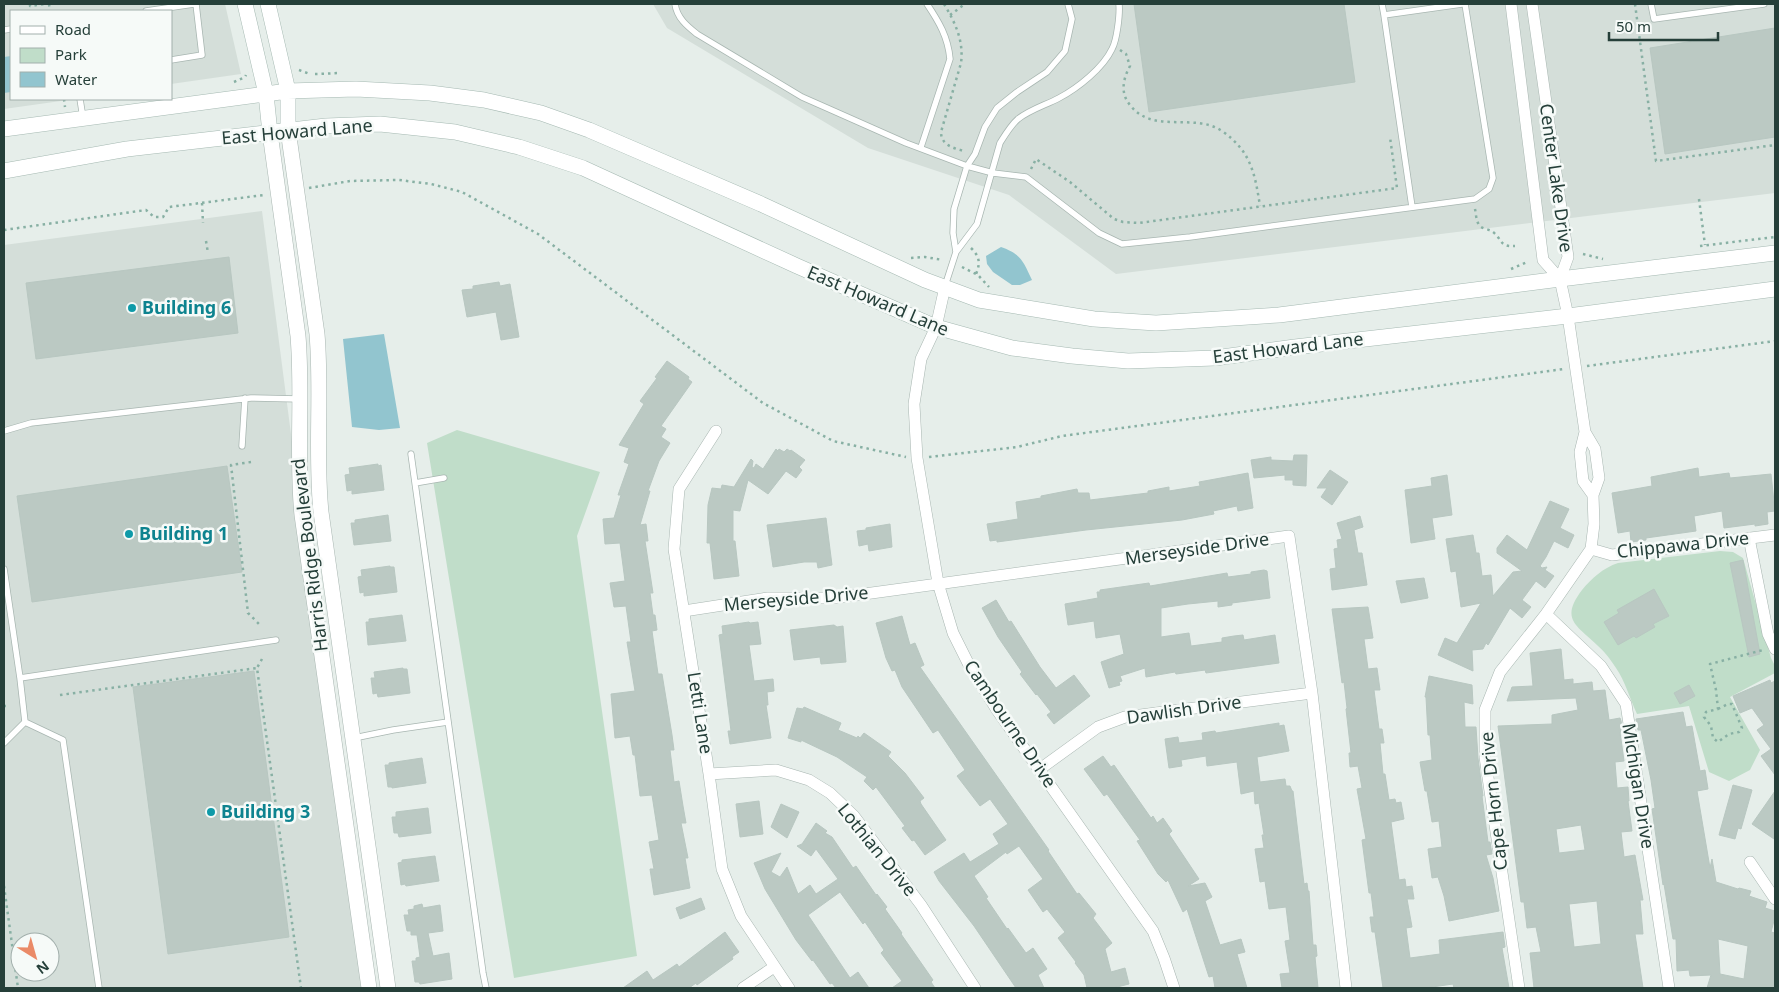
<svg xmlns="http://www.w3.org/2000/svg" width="1779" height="992" font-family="'Noto Sans',sans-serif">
	<rect width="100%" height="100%" fill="#e6eeea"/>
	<!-- built -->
	<path fill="#d4ded9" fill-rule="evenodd" d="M4 4H225L241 74 171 84V11H11V99H75L4 109Z
		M653 4H1775V193L1116 274 1009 195 868 148 667 28Z
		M262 211 363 988H4V245ZM20 942H50V972H20Z"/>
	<!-- green -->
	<path fill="#c0ddc9" d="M457 430 600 472 577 536 637 956 514 978 427 443Z
		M1720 551 1733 552 1743 558 1771 658 1775 666V673L1730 697 1760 750 1750 770 1729 781 1709 772 1689 706 1637 714C1630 699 1625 681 1616 668 1611 660 1604 651 1597 645 1576 625 1560 619 1582 590 1592 578 1603 568 1618 563Z"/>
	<!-- water -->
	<path fill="#92c5cf" d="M11 56V92L4 93V57Z
		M1001 247C1021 254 1023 261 1032 280L1020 285H1012L993 272 987 264 986 256Z
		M384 334 400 428 379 430 352 427 343 339Z"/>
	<!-- building -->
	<path fill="#bbc9c3" stroke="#b8c7c1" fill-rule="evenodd" d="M1134 4H1344L1355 82 1149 112Z
		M1775 28V137L1665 154 1650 48Z
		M229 257 238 333 36 359 26 283Z
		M499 282 500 286 510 284 519 337 501 340 496 312 467 317 462 290 473 289V286Z
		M667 361 689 377 688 379 692 382 661 426 666 429 661 437 670 443 659 461 648 491H650L640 525 646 524 648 541H645L653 593H650L653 615H655L657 630 652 631 658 674H662L672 735 674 750H670L674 782 679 781 683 806 686 823H681L688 858H685L690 888 654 895 650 869H654L649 842 659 840 652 795 640 796 635 755H633L630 736 615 738 611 694 635 691 627 642H631L626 606 614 607 610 583 625 581 620 543 605 544 603 519 614 518 621 495H618L629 464 624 462 629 448 619 445 644 404 640 401 657 378 655 377Z
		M776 449 778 451 779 449 784 452 787 449 790 451 791 450 805 460 799 467 802 470 796 478 786 471 768 494 748 480 740 511 733 510V541H735L739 576 714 579 710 543H707L708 505 712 488 721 489 722 485 734 487 751 459 753 461 752 467 754 468 756 464 763 469Z
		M1294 455H1307L1306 486 1293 485V480H1285V475L1254 478 1251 460 1271 457V460L1293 461Z
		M378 464V466L381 465 384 490 352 494V490L347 491 345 475 350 474 349 468Z
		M227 466 242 572 32 602 17 496Z
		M1698 468 1699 477 1729 473 1730 478 1771 474 1775 511 1767 512 1768 524 1755 526V524L1724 528 1722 511 1694 516 1696 531 1646 538V540L1631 542 1630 531 1618 533 1612 493 1652 486 1651 477Z
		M1330 470 1348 482 1332 505 1321 497 1327 488H1317Z
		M1248 473 1253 508 1238 511 1237 506 1213 511 1214 514 1182 520 1086 530 997 542V540L990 541 987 524 1018 519 1016 502 1041 498V496L1077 489 1078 493H1089L1090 500 1148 493V491L1169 487V491L1200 486 1199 482Z
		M1447 475 1452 515 1432 518 1435 539 1411 543 1405 490 1432 486 1431 478Z
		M1550 501 1569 509 1560 528 1574 535 1568 548 1554 541 1546 557 1540 566 1542 568 1547 567 1545 570 1554 576 1545 588 1536 581 1522 600 1531 607 1522 618 1510 608 1488 645 1486 643 1483 649 1472 650 1473 671 1438 655 1445 638 1457 643 1481 603 1461 607 1456 571 1451 572 1446 539 1473 535 1476 553H1479L1482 576 1491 575 1493 596 1513 572 1522 571 1497 553V548L1507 535 1527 550Z
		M388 515 391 541 354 545 351 523H355V520Z
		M1360 516 1363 527 1354 530 1358 553H1362L1367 585 1332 590 1330 569 1336 568 1334 549 1338 548 1337 540 1342 539 1337 523Z
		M826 518 832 565 818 568 817 562H804L773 567 767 525Z
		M890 524 892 547 869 551 868 544 859 546 857 531 866 530V528Z
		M1743 560 1760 654 1749 657 1730 563Z
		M390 566V567H394L397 592 364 596V592L360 593 358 577 362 576 361 570Z
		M1264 570 1267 571 1270 598 1232 603V605L1218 607V601L1188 604 1161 608V637L1189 633 1191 646 1222 642V638L1234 636 1243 635 1244 640 1275 635 1279 663 1206 673 1205 670 1176 674 1175 672 1146 677 1145 668 1120 676 1122 681 1119 682 1120 685 1109 688 1101 662 1124 654 1120 634 1096 638 1094 621 1068 625 1065 604 1098 598 1097 592H1100V590L1149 583 1150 586 1227 573 1228 577 1251 574V572Z
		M1424 578 1428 598 1401 603 1396 581Z
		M1654 589 1669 616 1653 624 1655 627 1636 638 1634 636 1618 645 1604 622 1619 613 1617 610Z
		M996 600 1009 622 1011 621 1040 667 1056 688 1074 675 1090 696 1054 724 1047 715 1051 712 1037 694 1036 695 1020 674 1022 672 998 637 982 608Z
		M1368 607 1373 638 1364 639 1368 669 1377 668 1380 690H1374L1379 729H1382L1384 743H1380L1383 774H1385L1389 800 1395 799 1396 803 1401 802 1404 819 1391 822 1399 880 1405 879 1406 887 1412 886 1414 899H1407L1412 927 1406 928 1410 958 1440 954 1439 940 1503 932 1505 947 1502 948 1509 988H1454L1453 984 1425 988H1383L1375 932H1372L1370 917H1374L1371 893H1369L1362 840 1366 839 1357 789 1362 788 1358 766 1350 767 1349 753H1351L1346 709 1347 708 1344 682 1342 683 1332 609Z
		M402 615 406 641 368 645 366 622H369V619Z
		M902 616 910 645 915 643 924 665 920 667 1049 850 1048 851 1077 894 1079 893 1096 914 1093 918 1112 943 1105 949 1111 972 1125 968 1129 984 1113 988H1087L1084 975 1075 963 1076 962 1058 938 1065 932 1047 909 1043 912 1028 890 1043 879 1019 846 1007 854 1006 852 974 876 988 897 986 898 1007 929 1008 928 1026 953 1033 948 1047 969 1038 975 1044 988H1016L974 926 939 881 934 872 964 853 970 862 999 844 993 834 1008 824 990 799 980 806 957 776 965 770 938 730 933 733 902 687 895 670 892 671 886 658 876 623Z
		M749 622 750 623 758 622 761 644 749 645 754 681 773 679 774 691 767 692 768 705H766L771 738 730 744 728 731H731L719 635 723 634 722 626Z
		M834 625 837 627 843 626 846 662 821 664 820 657 794 660 790 630Z
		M1561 649 1564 680 1573 679V684L1592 682 1593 691 1605 690 1609 720 1620 718 1621 721 1623 732H1620L1624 761 1615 762 1617 788 1628 787 1629 801H1628L1632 831 1621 832 1624 857 1635 855 1643 900H1640L1643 934H1635L1643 988H1534L1530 953 1541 952 1536 927 1527 928 1524 902H1521L1498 726 1552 724V715L1578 710 1576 698 1507 701 1512 687 1533 686 1530 653ZM1581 825 1585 850 1559 853 1556 829ZM1597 901 1601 944 1574 947 1569 904Z
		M403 668V669H407L410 693 378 697 377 693 373 694 371 678H375L374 672Z
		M254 671 289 937 168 954 133 687Z
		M1429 676 1472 685 1473 704 1464 702 1465 727H1476L1478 758 1483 796H1482L1488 842H1490L1492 854 1486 855 1493 878 1499 911 1449 921 1444 896 1438 877 1432 878 1428 849 1442 847 1439 821 1432 822 1427 791H1425L1420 762 1432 760 1430 735H1428L1426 697H1425Z
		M1770 680 1771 683 1775 681V775L1761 756 1771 749 1757 730 1764 725 1752 708 1740 713 1733 696Z
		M1689 685 1695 696 1680 704 1674 693Z
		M804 707 841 723 838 730 857 738 858 736 860 738 864 733 891 752 888 756 905 773 924 798 920 801 921 804 946 840 925 855 914 840 912 841 902 828 905 826 876 787 873 790 864 781 867 777 837 757 801 740V742L788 738 797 708 803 709Z
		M1683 712 1686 727 1692 726 1700 771 1705 770 1708 789 1697 791 1710 868 1712 859 1716 882 1738 889 1739 888 1751 891 1749 896 1767 902 1765 908 1775 911V917L1771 932 1775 933V988H1707L1711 975 1690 976 1689 970 1677 971 1676 939H1673L1664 884 1663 885 1652 809 1655 808 1651 780 1641 730H1638L1636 719ZM1718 939 1748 946 1744 979 1720 974Z
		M1279 723V726L1284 725 1289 751 1257 757 1260 782 1285 779 1286 786H1290L1292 791H1293L1304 884 1307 883 1308 891H1309L1313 945H1316L1317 956 1315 957 1318 988H1282L1280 974 1290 973 1285 941 1290 940 1286 907 1269 909 1265 881 1260 882 1255 849 1264 848 1262 835H1264L1259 803 1255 804 1254 791 1241 794 1237 762 1207 766 1206 756 1181 760 1182 766 1169 768 1165 739 1178 737 1179 743 1203 740 1202 733 1215 731 1216 733Z
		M1103 756 1111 767 1114 765 1151 818 1153 816 1157 823 1163 818 1172 831 1169 834 1199 879 1188 886 1205 883 1212 897 1205 901 1220 945 1241 939 1245 952 1237 954 1247 988H1215L1213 976 1209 977 1187 909 1183 912 1168 880 1166 882 1158 874 1137 841 1140 840 1107 794 1104 796 1084 769Z
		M422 758 426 783 392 788V787H388L385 765H389V763Z
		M1733 785 1752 790 1741 829 1738 828 1735 839 1719 835Z
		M1775 791V811L1774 839 1752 824Z
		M759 801 763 834 740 837 736 804Z
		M781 804 799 812 787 838 771 827Z
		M428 808 431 833 399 837 398 833H394L392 817H396V812Z
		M816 823 827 831 825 833 832 837 853 868 856 866 876 895 877 894 887 907 885 909 902 933 901 934 933 980 931 982 935 988H892L902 981 881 953 884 950 865 922 863 924 840 892 808 915 850 978 858 972 869 988H835H836L832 983 830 984 813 960 812 961 796 940 765 889 754 863 781 853 771 872 780 877 787 867 798 894 810 885 816 894 838 879 816 849 811 856 797 846 802 844Z
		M435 856 439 881 406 886 405 884 401 885 398 863 402 862V860Z
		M701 898 705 909 680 919 676 908Z
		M422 904 423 908 440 905 443 931 428 933 433 956 449 953 452 979 420 984 419 982H415L412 961H416V958L420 957 417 935H411V931H407L404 915H409L408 910 414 909V906Z
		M725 932 739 952 732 957 733 959 697 985 696 983 689 988H623L647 971 653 980 677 964 679 967Z"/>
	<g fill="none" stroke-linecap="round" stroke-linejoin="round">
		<!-- service casing -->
		<g stroke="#a8b6b1" stroke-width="7">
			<path id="service" d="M675 4C677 18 687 26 697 34L802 97 827 108 906 143 967 166 993 173 1026 177 1099 233 1122 244 1190 237 1475 199 1489 189 1493 178 1465 4
				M1382 4 1384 15 1462 4
				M1651 4 1654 19 1764 4
				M146 11 194 4
				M1384 15 1412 207
				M4 30 11 29
				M171 60 202 55 196 4
				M80 99 83 118
				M921 147 950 59C948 37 939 22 927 4
				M956 252 953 233 954 209 967 166 975 154 985 127 997 108 1017 92 1047 72 1065 51 1072 19 1068 4
				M945 286 956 252 977 224 1000 143C1005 135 1011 125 1018 119 1031 109 1046 105 1059 98 1078 88 1103 68 1112 49 1117 40 1120 14 1119 4
				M4 431 31 423 251 398 299 399
				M242 446 245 398
				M411 454 483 973 486 988
				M415 483 444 478
				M4 569 20 678
				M25 722 63 740 99 988
				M354 738 393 730 448 722
				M4 743 25 722 20 678 276 640"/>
		</g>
		<!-- minor casing -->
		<g stroke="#a8b6b1" stroke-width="12">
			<path id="minor" d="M1511 4 1543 260 1560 279 1568 316 1585 432 1595 449 1599 478 1593 495 1594 524 1591 549 1546 614 1500 672 1485 710V757L1519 988
				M1532 4 1568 257 1560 279
				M945 287 936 327 921 359 914 404 917 458 938 583 953 633 969 665 997 710 1153 931 1164 958 1174 988
				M716 431 679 489 674 549 709 774 722 869 741 916 789 988
				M1585 432 1580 452 1583 481 1593 495
				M1749 538 1768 634 1775 649
				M1591 549 1612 555 1775 535
				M684 611 768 598H835L1289 536 1312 693 1346 988
				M1546 614 1601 666 1626 704 1669 988
				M1040 769 1098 727 1125 717 1312 693
				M709 774 776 770 809 780 830 793 854 816 921 905 975 988
				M1750 862 1775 899
				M743 988 774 967"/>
		</g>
		<!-- tertiary casing -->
		<g stroke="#a8b6b1" stroke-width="16">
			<path id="tertiary" d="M288 130 317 334C322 393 315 453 321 512L388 988
				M270 133 298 336C303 396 296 455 302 515L369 988"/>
		</g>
		<!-- secondary casing -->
		<g stroke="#a5b9b2" stroke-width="16">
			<path id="secondary" d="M245 4 266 94 270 133
				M268 4 288 91V130
				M4 129 288 91 356 89 430 93 484 100 541 113 589 130 761 204 925 280 979 300 1094 319 1156 323 1279 315 1560 279 1775 253
				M4 171 127 149 326 126 380 124 455 132 519 147 583 168 797 266 936 327 1012 348 1072 356 1128 361 1215 358 1295 347 1568 316 1775 289"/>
		</g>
		<!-- path -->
		<path stroke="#88b0a4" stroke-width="2.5" stroke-dasharray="2.5 4" stroke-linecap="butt" d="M30 4V6L45 4
			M49 4 50 11
			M944 4C955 22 964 41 961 63L941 132C941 145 953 148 964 151
			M1635 4 1656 161 1775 145
			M950 15 965 4
			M1120 50 1126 54 1130 66C1123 79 1120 93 1130 105 1153 135 1194 112 1222 131 1251 151 1255 174 1260 206
			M299 70 310 74
			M315 74 340 73
			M234 82 245 77 246 75
			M64 99 65 107
			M1031 169 1036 159 1070 182 1114 219 1123 222 1139 223 1397 188 1390 137
			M309 188 350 181 399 180 431 184 462 192 538 234 763 403 833 441 906 457
			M1699 199 1705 245
			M202 203 203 223
			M1475 209C1476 214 1476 220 1479 225 1482 229 1489 229 1493 232 1503 240 1499 247 1515 246
			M4 230 146 210 154 217H163L169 207 264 195
			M206 241 208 253
			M1700 246 1775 237
			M971 248C979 256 981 262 976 274
			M1583 254 1603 259
			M911 258 925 257 943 260
			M962 267 978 275 989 287
			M1511 269 1527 262
			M1587 366 1775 341
			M929 457 1017 447 1062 436 1564 369
			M251 462 231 465 248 613 259 624H262
			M262 659 257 668 301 988
			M60 695 257 668
			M4 706H6
			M1718 709 1728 704H1732L1742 728 1739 732 1729 734 1718 742 1713 738 1711 726 1704 717 1706 712 1718 709 1716 690 1710 664 1763 650
			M4 886 18 988"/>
		<!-- service -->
		<use href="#service" stroke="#fff" stroke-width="5.5"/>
		<!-- minor -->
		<use href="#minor" stroke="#fff" stroke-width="11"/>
		<!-- tertiary -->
		<use href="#tertiary" stroke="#fff" stroke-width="15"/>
		<!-- secondary -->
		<use href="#secondary" stroke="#fff" stroke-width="15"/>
	</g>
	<!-- markers -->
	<g fill="#0f9aa8" stroke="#f6faf8" stroke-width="2">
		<circle cx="132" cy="308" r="5"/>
		<circle cx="129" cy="534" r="5"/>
		<circle cx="211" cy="812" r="5"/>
	</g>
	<g text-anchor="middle" stroke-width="5" stroke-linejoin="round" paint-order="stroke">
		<!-- street labels -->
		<g font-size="18" fill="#253f39" stroke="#f6faf8">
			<text transform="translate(297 132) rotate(-5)" y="6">East Howard Lane</text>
			<text transform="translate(1556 178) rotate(82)" y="6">Center Lake Drive</text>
			<text transform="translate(878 301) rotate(23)" y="6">East Howard Lane</text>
			<text transform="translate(1288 348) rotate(-7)" y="6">East Howard Lane</text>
			<text transform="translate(1683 545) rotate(-6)" y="6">Chippawa Drive</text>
			<text transform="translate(1197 549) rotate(-8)" y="6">Merseyside Drive</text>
			<text transform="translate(310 555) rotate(-97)" y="6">Harris Ridge Boulevard</text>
			<text transform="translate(796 599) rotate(-5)" y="6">Merseyside Drive</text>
			<text transform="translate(1184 710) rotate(-8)" y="6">Dawlish Drive</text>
			<text transform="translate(700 713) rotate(81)" y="6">Letti Lane</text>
			<text transform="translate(1010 724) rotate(56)" y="6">Cambourne Drive</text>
			<text transform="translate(1638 786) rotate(81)" y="6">Michigan Drive</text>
			<text transform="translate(1494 801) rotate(-96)" y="6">Cape Horn Drive</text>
			<text transform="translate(877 850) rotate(51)" y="6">Lothian Drive</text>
		</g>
		<!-- culture labels -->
		<g font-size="18" font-weight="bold" fill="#0d838f" stroke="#f6faf8" text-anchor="start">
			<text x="142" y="314">Building 6</text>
			<text x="139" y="540">Building 1</text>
			<text x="221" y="818">Building 3</text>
		</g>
	</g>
	<!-- border -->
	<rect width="1779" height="992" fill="none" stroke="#253f39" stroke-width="10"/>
	<!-- legend -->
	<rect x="10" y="10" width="162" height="90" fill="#f6faf8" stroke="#a2afac"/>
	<rect x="20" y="26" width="25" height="8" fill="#ffffff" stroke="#a2afac"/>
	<text x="55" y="35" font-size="15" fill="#253f39">Road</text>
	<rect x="20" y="48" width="25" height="15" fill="#c0ddc9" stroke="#a2afac"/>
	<text x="55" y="60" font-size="15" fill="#253f39">Park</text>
	<rect x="20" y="72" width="25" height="15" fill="#92c5cf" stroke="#a2afac"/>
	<text x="55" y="85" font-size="15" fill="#253f39">Water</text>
	<!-- north arrow -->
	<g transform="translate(35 957) rotate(143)"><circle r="24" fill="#f6faf8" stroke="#a2afac"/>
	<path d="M0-4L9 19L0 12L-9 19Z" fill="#ea8a67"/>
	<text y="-8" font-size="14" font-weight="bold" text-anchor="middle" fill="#253f39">N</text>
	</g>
	<!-- scale -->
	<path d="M1609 32v8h109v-8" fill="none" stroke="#253f39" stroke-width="2.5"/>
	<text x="1616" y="32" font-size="15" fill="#253f39" stroke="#f6faf8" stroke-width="4" paint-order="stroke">50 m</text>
</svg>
